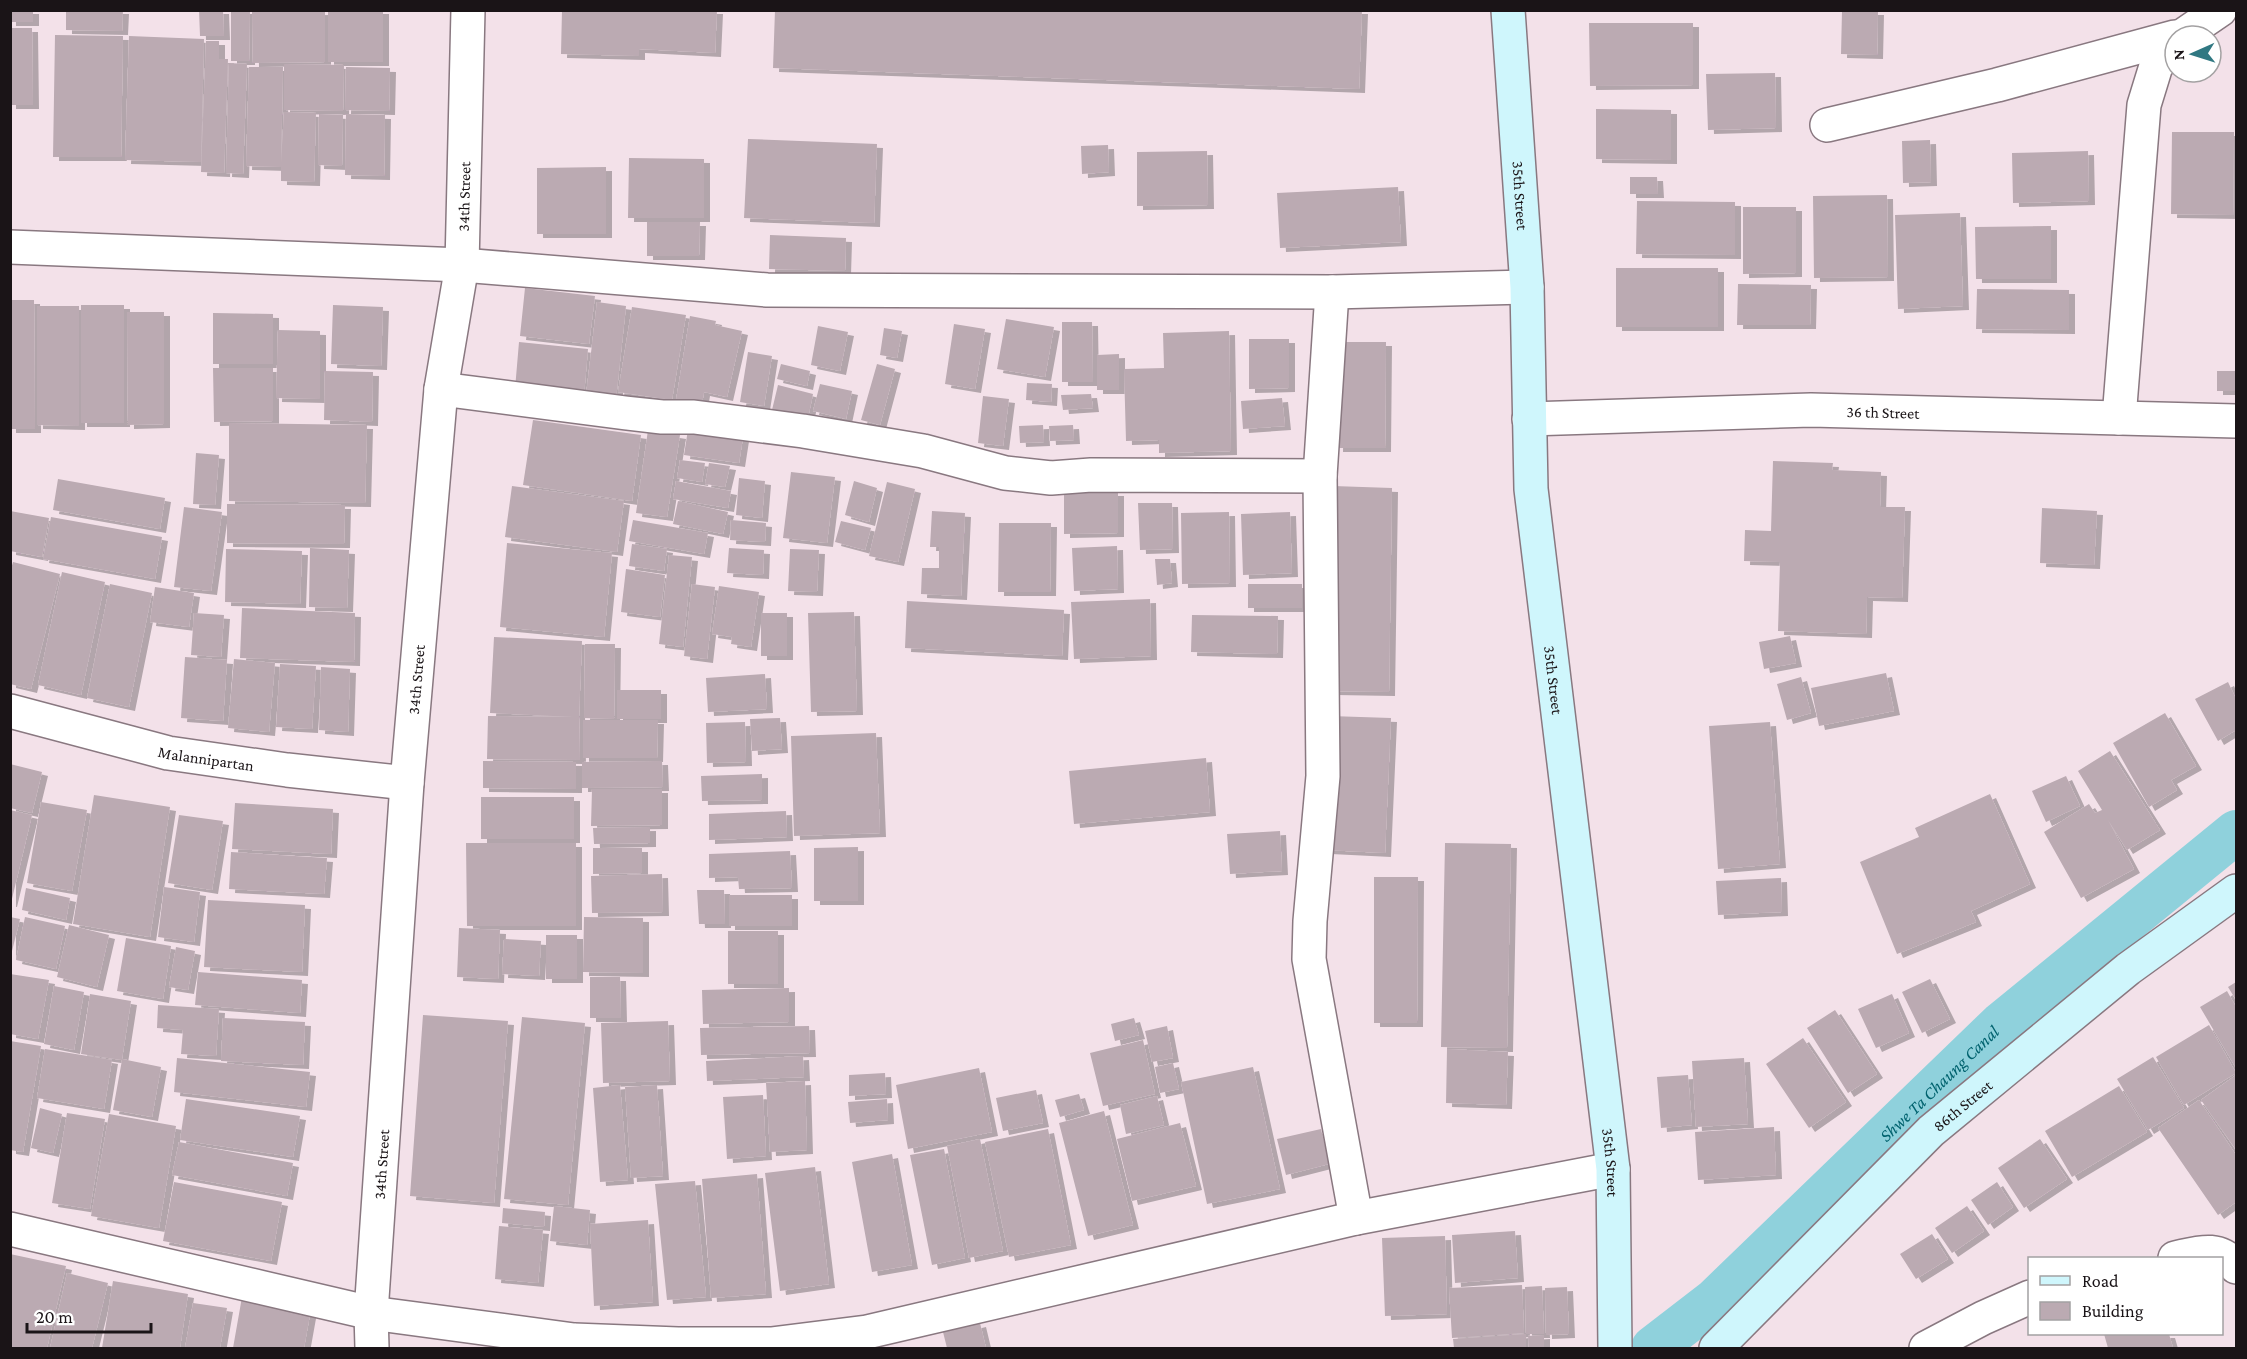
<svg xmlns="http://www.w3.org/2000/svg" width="2247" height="1359" font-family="'Crimson Pro',serif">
	<defs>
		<filter id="shadow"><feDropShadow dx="6" dy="4" stdDeviation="0" flood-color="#0004"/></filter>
	</defs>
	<rect width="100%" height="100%" fill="#f3e1e9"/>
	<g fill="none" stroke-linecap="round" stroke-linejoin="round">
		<!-- canal -->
		<path stroke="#8fd1dc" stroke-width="44" id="s1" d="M1653 1348 1714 1301 2001 1024 2236 832"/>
	</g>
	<!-- building -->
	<path fill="#bbaab2" filter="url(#shadow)" d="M10 10H33V22H10Z
		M66 10H123L122 31 66 30Z
		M199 10H223L224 36H200Z
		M231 10H250L249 61H231Z
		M328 10H383V62H328Z
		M562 10H717L715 53 639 49V56L561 54Z
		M775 10H1362L1359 89 773 68Z
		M325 11V62L253 63 252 12Z
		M1842 11H1878L1877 55 1841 54Z
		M1589 23H1693V85L1590 86Z
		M10 28H32L33 105H10Z
		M55 35 123 36 121 157H53Z
		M129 36 204 39 201 162 125 160Z
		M206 41H219V59H228L224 173 201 172Z
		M229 63 247 64 243 174 226 173Z
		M284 64 344 65 343 111 284 110Z
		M249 67H283L281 163 284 112 316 113 314 182 281 181V167L246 166Z
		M346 67 390 68 389 111 345 110Z
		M1775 73 1776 128 1708 130 1706 74Z
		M1596 109 1671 110V160L1596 159Z
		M319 114 343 115 342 166 318 165Z
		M346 114 385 115 384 176 345 175Z
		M2172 132H2234L2233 215 2171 214Z
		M748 139 877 144 874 223 744 218Z
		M1930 140 1931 182 1903 183 1902 141Z
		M1108 145 1109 172 1082 174 1081 146Z
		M1207 151 1208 205 1137 206V152Z
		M2088 151 2089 201 2013 203 2012 153Z
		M629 158 704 159V218H628Z
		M606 167V234H537V168Z
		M1630 177H1657L1658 194H1630Z
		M1398 187 1401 242 1280 248 1277 193Z
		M1887 195 1888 277 1814 278 1813 196Z
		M1637 201 1735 202V255L1636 254Z
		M1743 207H1796V273L1743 274Z
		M1960 213 1963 306 1898 309 1895 215Z
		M647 222H700L699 256H647Z
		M2051 226V279H1976L1975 227Z
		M770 235 846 238 845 271 769 269Z
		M1616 268H1718V327H1616Z
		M1738 284 1811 285 1810 325H1737Z
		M525 288 595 296 589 344 520 336Z
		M1977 289 2069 290V330L1976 329Z
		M10 300H34L35 429H10Z
		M597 302 626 306 616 399 586 395Z
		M81 305H124V423H81Z
		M333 305 383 307 381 366 331 364Z
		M37 306H79V426L37 425Z
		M632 307 686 315 672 400 618 392Z
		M127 312H164V424L128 425Z
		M213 313 273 314V364H213Z
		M690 316 716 321 715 325 742 331 727 397 704 392 702 404 676 400Z
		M1006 319 1054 327 1045 377 997 369Z
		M1062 322H1092L1093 382H1062Z
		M954 324 985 329 975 389 945 384Z
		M818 326 848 332 840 371 811 365Z
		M884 328 902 331 897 358 880 355Z
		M278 330 320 331V399L276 398Z
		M1229 331 1231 451 1159 453V440L1126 441 1124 369 1164 368 1163 333Z
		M1249 339H1289V388L1249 389Z
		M519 342 588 349 584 395 515 389Z
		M1339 342H1386L1385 448H1337Z
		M748 352 772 356 764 406 740 402Z
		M1119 354V390H1097V355Z
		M781 364 810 371 807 386 777 379Z
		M877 364 895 369 880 425 861 420Z
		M213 368H273V421L214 422Z
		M325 371 373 372 372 422 324 420Z
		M2217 371H2236V391H2217Z
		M1027 383 1052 384 1051 402 1026 400Z
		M820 384 852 391 846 419 813 411Z
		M778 385 813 394 808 418 772 410Z
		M1091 394 1093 408 1063 410 1061 395Z
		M983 396 1009 399 1003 446 978 443Z
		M1282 398 1285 426 1243 429 1241 401Z
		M533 420 641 435 632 501 523 485Z
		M229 423 367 425 365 503 229 501Z
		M689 423 744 431 739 463 684 455Z
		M1043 425 1044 442 1020 443 1019 426Z
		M1073 425 1074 440 1050 441 1049 426Z
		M648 430 680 435 667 517 636 513Z
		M196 453 219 455 215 505 193 504Z
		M680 460 705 463 702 482 677 478Z
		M1773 461 1833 463 1832 470 1881 472 1880 507H1905L1902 598 1867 597 1866 634 1778 631 1780 562 1744 561 1745 530 1771 531Z
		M709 463 730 466 725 487 705 484Z
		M791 472 835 477 827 543 783 538Z
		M739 478 765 481 762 518 736 515Z
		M58 479 165 498 160 529 53 510Z
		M676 481 731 491 728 508 673 499Z
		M854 481 877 488 869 522 845 515Z
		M887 482 915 489 898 562 869 556Z
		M512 486 624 501 617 552 505 537Z
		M1333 486 1392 488 1389 692 1330 691Z
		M1064 492H1118V533L1064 534Z
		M678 501 728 512 723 534 673 524Z
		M1138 503H1172L1173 549 1140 550Z
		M227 504 345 505 344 544 227 543Z
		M184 507 222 512 211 591 174 587Z
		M2042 508 2097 511 2094 565 2040 563Z
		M10 511 49 518 42 557 10 551Z
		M932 511 965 513 961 596 921 594 922 568H939V547H930Z
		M1229 512 1230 583 1182 584 1181 513Z
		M1290 512 1292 573 1243 575 1241 514Z
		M51 517 162 537 155 579 43 559Z
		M633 520 708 533 704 554 629 541Z
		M731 520 766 523 765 542 730 540Z
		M841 521 871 528 865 550 835 542Z
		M999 523H1051L1050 592H998Z
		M507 543 612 553 604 637 500 627Z
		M632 544 667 549 664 571 629 566Z
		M1117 546 1118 589 1074 591 1072 548Z
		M310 548 349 550 347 608 309 607Z
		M729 548 764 550 763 575 727 573Z
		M226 549 302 551 300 604 225 602Z
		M790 549 819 550 817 592 788 591Z
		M669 555 692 557 683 647 659 644Z
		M1155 559H1170L1172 583 1157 585Z
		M13 562 60 574 31 689 10 684V572Z
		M626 569 665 575 660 617 621 612Z
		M62 572 105 582 81 695 38 685Z
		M110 584 152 593 129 707 87 698Z
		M692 584 715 587 707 659 684 656Z
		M1248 584H1302V608H1248Z
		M719 586 759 592 751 647 731 644 732 637 712 634Z
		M155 587 194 593 189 627 150 622Z
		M1150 599 1151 656 1074 659 1071 602Z
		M907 601 1064 610 1062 656 905 648Z
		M242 608 355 613 354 662 240 658Z
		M854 612 857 711 811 712 808 613Z
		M194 613 224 615 221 657 191 655Z
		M761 613H787V656H761Z
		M1192 615 1278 616 1277 654 1191 652Z
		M1790 636 1796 663 1764 669 1759 642Z
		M494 637 582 641 579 717 580 760 487 759 488 716 574 717 490 713Z
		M585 644H615L614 719 584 718Z
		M185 657 227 660 223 721 181 718Z
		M234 659 275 663 269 732 228 728Z
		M280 664 316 666 312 729 276 727Z
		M321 667 350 669 348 732 319 730Z
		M1886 673 1894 711 1819 726 1811 688Z
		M765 674 767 709 708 712 706 678Z
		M1801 677 1811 713 1787 720 1777 684Z
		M2228 682 2236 699V730L2218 741 2195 699Z
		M617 690H661V719H617Z
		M2165 713 2196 766 2171 780 2177 790 2149 807 2113 743Z
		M1330 716 1391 718 1385 853 1325 850Z
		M780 718 782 749 752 751 750 719Z
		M583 720H658L657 758H583Z
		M745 722 746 762 707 763 706 723Z
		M1770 722 1780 864 1718 869 1709 726Z
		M876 733 880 833 794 836 791 736Z
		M2110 751 2160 830 2127 850 2108 820 2134 869 2081 898 2044 832 2089 804 2095 813 2102 810 2078 771Z
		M1206 758 1210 812 1074 824 1069 771Z
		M483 761 576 762V789L483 788Z
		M662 761 663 787 582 788V762Z
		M10 764 42 772 32 813 10 808Z
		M762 774V800L702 801 701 776Z
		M2066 776 2080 806 2046 822 2032 791Z
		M592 789H662V825L591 826Z
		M1990 794 2030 884 1971 911 1976 922 1897 954 1860 862 1919 837 1915 828Z
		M94 795 170 807 150 937 73 924Z
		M481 797H574V839H481Z
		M41 802 87 810 72 891 27 883Z
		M235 803 333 809 331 854 232 849Z
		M10 810 32 815 11 903H10Z
		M786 811 787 837 709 840V814Z
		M179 815 223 821 212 890 168 883Z
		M650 827V843L594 844 593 828Z
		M1280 831 1282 871 1230 874 1227 834Z
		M466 843H576V926H467Z
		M1445 843 1511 844 1507 1048 1441 1047Z
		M858 847V901H814V848Z
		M593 848H642V873L593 874Z
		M790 851 792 888 739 889 738 877 709 878V854Z
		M231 852 327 858 324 894 229 889Z
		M662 874 663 912 592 913 591 876Z
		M1374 877H1418L1417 1023H1374Z
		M1781 878 1782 912 1718 915 1716 881Z
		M164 887 200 892 194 942 158 937Z
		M26 888 70 898 66 920 22 910Z
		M697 890H724L725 924H699Z
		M729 895H792V926H729Z
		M208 900 305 905 302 972 204 967Z
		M10 917 20 919 11 955H10Z
		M25 917 65 926 56 969 16 960Z
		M584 917 643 918V973L583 972Z
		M69 925 109 935 97 987 57 977Z
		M459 928 500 930 498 979 457 977Z
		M728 931H778V984H728Z
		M546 935H577V979H546Z
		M126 938 171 946 163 999 117 991Z
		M504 939 541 941 539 976 502 974Z
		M176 947 195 951 188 990 169 987Z
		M198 972 302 980 300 1013 195 1005Z
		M10 974 49 980 38 1039 10 1034Z
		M590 977H620L621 1018H590Z
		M1930 979 1950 1019 1922 1033 1902 992Z
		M2236 982V1000L2228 987Z
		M54 986 84 992 74 1050 44 1044Z
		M789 988V1022L703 1024 702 990Z
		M2227 991 2236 1007V1068L2200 1007Z
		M90 994 131 1001 122 1059 161 1067 152 1117 113 1110 122 1060 81 1054Z
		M1892 994 1909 1033 1876 1048 1858 1009Z
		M158 1005 219 1009 216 1056 181 1054 183 1030 157 1028Z
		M1835 1010 1877 1074 1848 1093 1807 1028Z
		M423 1015 508 1021 494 1203 410 1196Z
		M522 1017 585 1023 568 1205 504 1199Z
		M223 1018 305 1022 303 1065 221 1061Z
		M1134 1018 1139 1035 1115 1041 1111 1024Z
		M668 1021 670 1081 603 1083 601 1023Z
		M2209 1025 2236 1073 2184 1105 2156 1057Z
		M809 1026 810 1053 701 1055 700 1028Z
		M1167 1026 1173 1058 1152 1062 1145 1031Z
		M1803 1038 1846 1102 1809 1128 1766 1064Z
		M1143 1040 1155 1094 1103 1106 1090 1053Z
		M10 1041 41 1046 23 1152 10 1150Z
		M45 1049 112 1060 104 1109 37 1098Z
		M1447 1049 1508 1052 1506 1105 1446 1103Z
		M803 1056 804 1077 707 1081 706 1061Z
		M2153 1057 2184 1108 2148 1130 2117 1079Z
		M177 1058 310 1072 306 1107 174 1092Z
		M1744 1058 1748 1124 1696 1127 1692 1061Z
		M1173 1063 1179 1089 1160 1093 1155 1067Z
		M1253 1067 1280 1189 1207 1204 1181 1082Z
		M979 1068 992 1132 908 1149 896 1085Z
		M885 1073 886 1094 849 1096V1075Z
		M1688 1075 1692 1125 1661 1128 1657 1077Z
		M2236 1075V1150L2201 1100Z
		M805 1081 807 1150 770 1152 766 1083Z
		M620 1085 628 1180 600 1182 593 1088Z
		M657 1085 663 1176 631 1178 625 1087Z
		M2119 1086 2147 1132 2072 1177 2045 1131Z
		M1036 1090 1043 1123 1003 1131 996 1098Z
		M1079 1094 1084 1110 1060 1117 1055 1100Z
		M763 1095 766 1156 727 1159 723 1097Z
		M1157 1096 1164 1125 1126 1134 1120 1105Z
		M186 1099 300 1116 293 1157 180 1140Z
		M887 1099 888 1120 850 1123 848 1102Z
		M2199 1100 2236 1155V1202L2218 1215 2158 1128Z
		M40 1108 62 1114 53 1153 31 1148Z
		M1104 1111 1133 1225 1088 1236 1059 1123Z
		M67 1113 105 1119 90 1209 52 1203Z
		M109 1114 176 1126 159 1228 91 1216Z
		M1180 1123 1196 1186 1132 1201 1117 1139Z
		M1774 1127 1776 1175 1698 1180 1695 1132Z
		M1048 1129 1071 1245 1009 1257 985 1142Z
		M1321 1129 1329 1164 1286 1175 1277 1139Z
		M980 1139 1003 1251 969 1258 947 1146Z
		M2040 1139 2067 1179 2024 1208 1998 1168Z
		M179 1142 293 1163 287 1196 172 1175Z
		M944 1149 965 1258 932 1265 910 1155Z
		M892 1154 912 1265 872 1272 852 1162Z
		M815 1167 829 1284 780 1291 765 1173Z
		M757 1174 766 1294 711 1298 702 1179Z
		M695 1181 706 1297 667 1300 655 1184Z
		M174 1182 282 1202 271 1261 163 1241Z
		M1997 1182 2013 1207 1988 1225 1971 1200Z
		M554 1206 590 1210 587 1245 550 1241Z
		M1967 1206 1984 1231 1952 1253 1935 1228Z
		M503 1208 545 1212 544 1227 502 1223Z
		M648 1220 653 1302 594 1306 590 1224Z
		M499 1226 543 1230 538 1283 495 1279Z
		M1515 1231 1518 1278 1455 1283 1452 1235Z
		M1932 1234 1948 1259 1916 1279 1900 1254Z
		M1445 1236 1447 1314 1385 1316 1382 1238Z
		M10 1254 66 1266 47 1348H10Z
		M67 1273 108 1283 92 1348H50Z
		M113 1281 188 1294 180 1348H102Z
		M1522 1285 1524 1333 1452 1338 1449 1288Z
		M1542 1286 1544 1334H1526L1525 1287Z
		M1567 1287 1569 1334 1546 1335 1545 1288Z
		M242 1297 311 1309 304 1348H233Z
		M193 1303 227 1308 220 1348H185Z
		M980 1323 986 1348H947L943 1332Z
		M1526 1334V1348H1454L1453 1339Z
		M2104 1334H2169L2173 1348H2108Z
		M1544 1335V1348H1529L1528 1336Z"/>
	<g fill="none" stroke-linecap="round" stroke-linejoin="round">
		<!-- minor casing -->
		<g stroke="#897880" stroke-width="36">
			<g id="minor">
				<path d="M2182 36 2220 10"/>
				<path d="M1827 125 1997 85 2175 37"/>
				<path d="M10 247 462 265 767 290 1332 292 1527 287"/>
				<path d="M1332 292 1320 476 1323 776 1310 921 1309 959 1356 1218"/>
				<path d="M441 389 626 413 662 417H694L803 431 923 451 1005 473 1051 478 1091 475 1320 476"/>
				<path d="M2119 418 2144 105 2156 66 2175 44"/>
				<path id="s2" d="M1529 419 1811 410 2236 421"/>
				<path id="s3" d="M10 711 168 753 287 770 407 783"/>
				<path d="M10 1229 371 1313 574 1340 678 1344H771L867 1332 1356 1218 1613 1169"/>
				<path d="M2175 1258C2198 1253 2219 1245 2236 1267"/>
				<path id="s4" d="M372 1348 371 1313 407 783 441 389 462 265 468 10"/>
				<path d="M1926 1348 1983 1318 2030 1297"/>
			</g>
		</g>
		<!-- secondary casing -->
		<g stroke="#897880" stroke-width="36">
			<g id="secondary">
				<path id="s5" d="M1508 10 1527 287 1531 489 1613 1169 1615 1348"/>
				<path id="s6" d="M1716 1348 1931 1131 2128 969 2236 891"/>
			</g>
		</g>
		<!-- minor -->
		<use href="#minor" stroke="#fff" stroke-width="33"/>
		<!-- secondary -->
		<use href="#secondary" stroke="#cff6fc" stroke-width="33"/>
	</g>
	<g text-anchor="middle" stroke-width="4.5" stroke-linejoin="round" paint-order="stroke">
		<!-- street labels -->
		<g font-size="16" fill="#1a1417" stroke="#fff">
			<text dy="6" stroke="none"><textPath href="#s4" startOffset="1156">34th Street</textPath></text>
			<text dy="6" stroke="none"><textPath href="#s5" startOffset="186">35th Street</textPath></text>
			<text dy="6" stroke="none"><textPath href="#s2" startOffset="354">36 th Street</textPath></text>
			<text dy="6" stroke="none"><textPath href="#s4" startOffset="670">34th Street</textPath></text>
			<text dy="6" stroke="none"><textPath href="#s5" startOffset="672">35th Street</textPath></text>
			<text dy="6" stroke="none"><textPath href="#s3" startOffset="202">Malannipartan</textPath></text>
			<text dy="6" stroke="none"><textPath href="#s6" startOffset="346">86th Street</textPath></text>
			<text dy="6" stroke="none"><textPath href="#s5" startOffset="1158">35th Street</textPath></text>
			<text dy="6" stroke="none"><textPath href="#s4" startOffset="184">34th Street</textPath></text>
		</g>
		<!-- water labels -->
		<g font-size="18" font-style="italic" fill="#00626e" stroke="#fff">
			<text dy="6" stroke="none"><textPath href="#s1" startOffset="390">Shwe Ta Chaung Canal</textPath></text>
		</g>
	</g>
	<!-- border -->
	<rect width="2247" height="1359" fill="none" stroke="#1a1417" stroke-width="24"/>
	<!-- legend -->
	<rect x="2028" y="1257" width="195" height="78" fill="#ffffff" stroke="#a3a1a2" stroke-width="1.5"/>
	<rect x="2040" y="1276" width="30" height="9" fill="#cff6fc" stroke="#a3a1a2" stroke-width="1.5"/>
	<text x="2082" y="1287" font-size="18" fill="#1a1417">Road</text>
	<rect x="2040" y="1302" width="30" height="18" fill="#bbaab2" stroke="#a3a1a2" stroke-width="1.5"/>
	<text x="2082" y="1317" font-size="18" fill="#1a1417">Building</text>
	<!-- north arrow -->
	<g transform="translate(2193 54) rotate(267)"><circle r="28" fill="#ffffff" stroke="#a3a1a2" stroke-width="1.5"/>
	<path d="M0-4.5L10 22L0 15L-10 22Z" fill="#307882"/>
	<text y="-9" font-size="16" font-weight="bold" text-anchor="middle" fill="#1a1417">N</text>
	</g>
	<!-- scale -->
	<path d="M27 1323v9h124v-9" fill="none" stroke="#1a1417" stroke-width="3"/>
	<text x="36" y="1323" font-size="18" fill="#1a1417" stroke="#ffffff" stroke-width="4.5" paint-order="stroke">20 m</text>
</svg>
